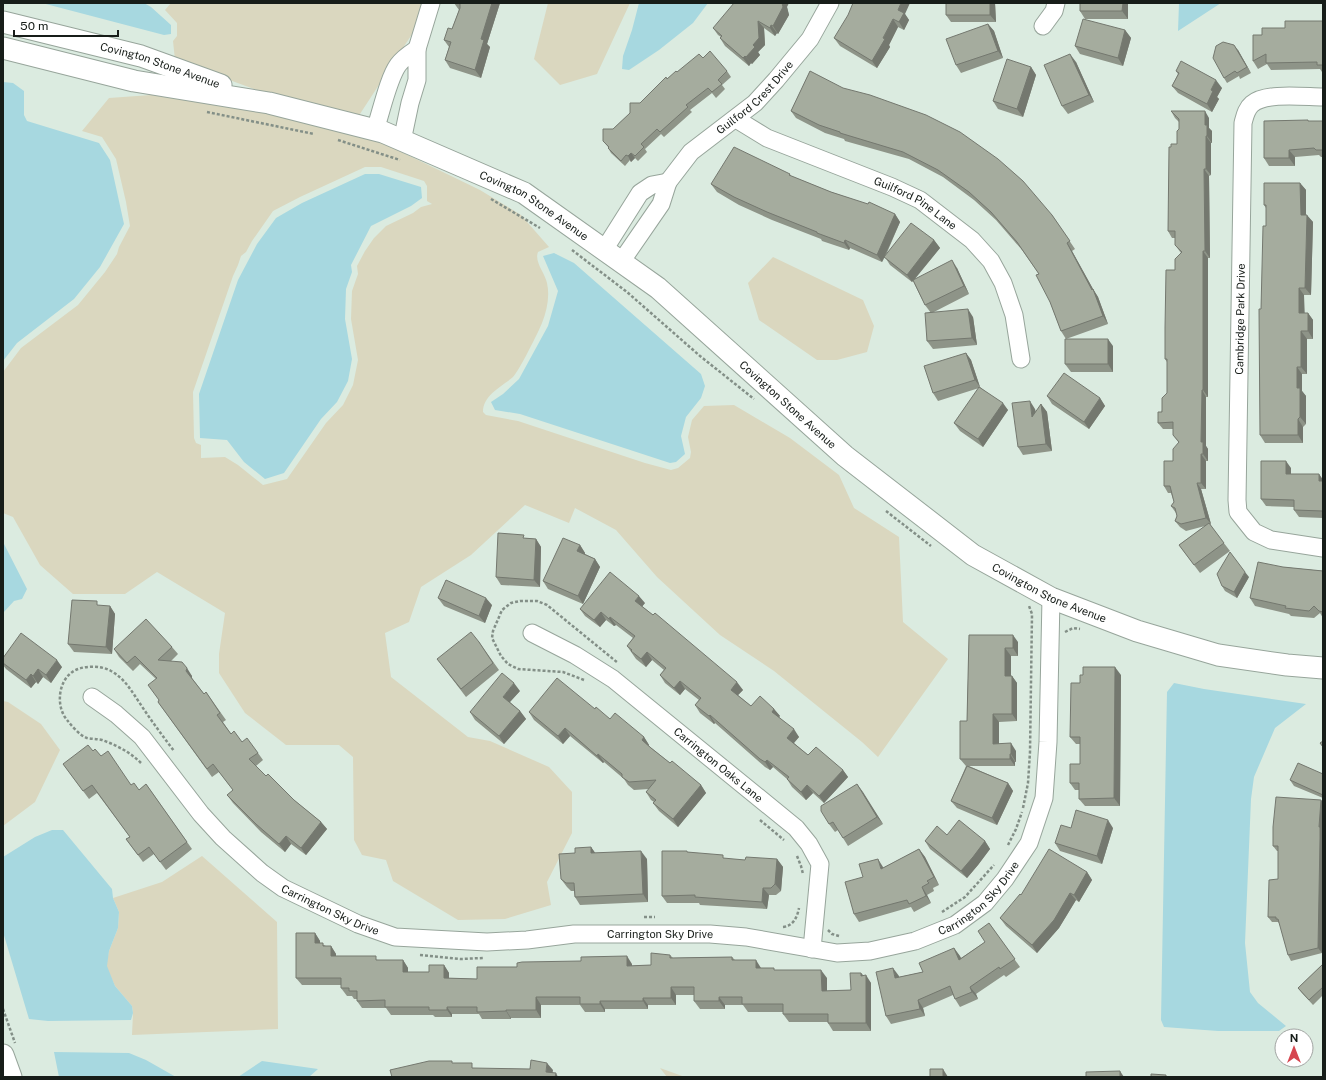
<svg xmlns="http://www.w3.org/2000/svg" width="1326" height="1080" font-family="'Public Sans',sans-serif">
	<rect width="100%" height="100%" fill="#dbebe0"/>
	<!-- green -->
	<path fill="#dad7bf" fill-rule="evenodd" d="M171 3H422L416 28 358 117 270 95 175 60 173 41 177 36V23L165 10Z
		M548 3H630L597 74 560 85 534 59Z
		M165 94 267 111 383 143 480 190 521 215 549 247 538 252C534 262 545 273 547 283 550 296 547 310 542 323 539 331 519 371 513 377 501 387 483 395 483 412L486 415 518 421 645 463 671 470 678 468 690 458 691 452 688 437 692 420 704 406 734 405 790 438 839 475 854 508 899 537 903 622 948 659 878 757 862 742 774 671 720 635 657 577 616 530 575 508 569 523 525 505 471 555 421 587 409 622 385 633 391 677 468 737 490 741 549 767 572 792V833L547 882 551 905 505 919 458 920 393 881 386 860 362 855 354 840 353 757 339 745H286L245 713 219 673V654L225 613 157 572 125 594H73L40 565 13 517 3 513V372L21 348 78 305 105 272 117 254 119 247 130 226 126 202 116 159 102 137 82 131 109 98ZM365 167H381L424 181 427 186V201L432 204 421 207 413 213 386 226 374 238 365 251 357 266 358 274 352 291 351 319 358 360 353 385 343 405 326 423 287 479 263 485 238 465 225 457 201 458V445L196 443 194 438 193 392 233 276 238 265 241 256 246 252 252 241 273 211 300 197Z
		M773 257 863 300 874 326 867 352 837 360H817L759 320 748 283Z
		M3 701 8 702 41 724 60 750 35 802 3 826Z
		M202 856 277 922 278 1029 132 1035 133 1013 132 1006 115 986 106 966 109 951 118 928 119 912 113 898 162 882Z
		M660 1068 685 1077H667Z"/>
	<!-- water -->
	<path fill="#a7d8e0" d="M42 3H144L151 7 171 25V34L164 35Z
		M639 3H708L693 23 659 50 629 70 622 69 623 56 632 30Z
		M1179 3H1221L1178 31Z
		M3 82 13 83 24 91V115L27 121 99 143 110 160 124 224 100 267 74 299 17 343 3 361Z
		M365 174H379L421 187 422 198 411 206 371 226 351 265 352 272 346 289 345 319 352 359 348 381 337 402 321 419 284 473 265 479 244 462 227 440 200 438 199 394 238 280 257 244 276 218 302 203Z
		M554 253 574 263 701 374 705 386 701 398 686 417 681 436 685 454 676 462 670 463 520 414 495 410 491 402 503 394 519 379 548 326 558 291 543 256Z
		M3 542 27 589 22 599 14 601 3 613Z
		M1174 683 1204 689 1306 704 1275 728 1254 777 1251 799 1245 943 1250 992 1258 1003 1286 1026 1279 1031H1218L1164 1027 1161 1020 1167 692Z
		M52 830H63L112 889 113 898 119 912 118 928 109 951 107 966 115 986 132 1006 133 1013 131 1020 48 1021 29 1019 3 932V857L35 837Z
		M54 1052 129 1053 146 1060 176 1077H59Z
		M262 1061 318 1069 309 1077H238Z"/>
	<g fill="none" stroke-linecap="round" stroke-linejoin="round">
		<!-- minor casing -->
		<g stroke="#97a59b" stroke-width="19">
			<g id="minor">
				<path d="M1043 26 1054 11 1056 3"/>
				<path d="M417 49 431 3"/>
				<path d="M1323 97C1305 97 1266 92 1252 104 1246 109 1245 116 1243 123L1237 500 1238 512 1254 532 1271 540 1323 548"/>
				<path id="s1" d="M736 119 767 138 892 187 920 200 972 240 991 261 1003 283 1014 315 1021 359"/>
				<path d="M375 130C381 113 388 79 398 65 403 58 411 53 417 49V80L410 103 402 141"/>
				<path id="s2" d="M668 182 691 152 755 103 776 80 810 39 830 3"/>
				<path d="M604 250 640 193 652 185 668 182 661 204 621 262"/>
				<path id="s3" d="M532 633 575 655 613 679 796 828 809 844 820 864 812 949"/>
				<path id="s4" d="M92 697 116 714 142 737 201 814 223 838 262 873 283 888 358 924 395 937 487 942 527 940 574 934H710L746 937 837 953 870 951 915 941 955 925 985 903 1005 879 1029 843 1044 798 1048 742 1051 598"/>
			</g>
		</g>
		<!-- tertiary casing -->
		<g stroke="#97a59b" stroke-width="23">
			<g id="tertiary">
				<path id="s5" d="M3 22 141 56 221 85"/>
				<path id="s6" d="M3 48 134 81 269 103 383 132 524 193 658 288 845 456 973 555 1051 598 1137 631 1218 655 1287 665 1323 668"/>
				<path d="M3 1055 11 1077"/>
			</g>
		</g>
		<!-- path -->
		<path stroke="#838f87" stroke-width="2.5" stroke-dasharray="3 2" stroke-linecap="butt" d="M207 112 314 134
			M338 140 400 160
			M491 199 540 228
			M572 250 627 292 700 356 754 399
			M886 511 931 546
			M1065 632 1073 628 1080 629
			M584 680 563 672 518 669 508 664 501 656 492 638 493 631 502 610 511 603 520 601H537L547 605 618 663
			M141 763C130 752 116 745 102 740 97 739 92 739 87 738 79 735 72 726 67 720 56 707 58 683 71 673 80 665 101 665 111 671 124 678 131 690 139 702 150 719 162 735 174 751
			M1023 808 1028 783 1030 752 1032 614 1029 606
			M760 820 784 840
			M1008 845 1016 829 1022 812
			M797 856 801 866 803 874
			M942 912 965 897 994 865
			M644 917H655
			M783 927C793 926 797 918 799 908
			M828 930 832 934 839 936
			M420 955 461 959 483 958
			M3 1009 15 1043"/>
		<!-- minor -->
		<use href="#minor" stroke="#fff" stroke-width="17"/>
		<!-- tertiary -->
		<use href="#tertiary" stroke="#fff" stroke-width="21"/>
	</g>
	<!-- wall -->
	<path fill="#8e9488" d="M454 3H500L487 44 490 47 481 78 450 68 445 60 449 47 444 40 452 29 459 10Z
		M995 3 996 22H951L946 15Z
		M1080 3H1128V19H1085L1080 11Z
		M787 7 789 15 778 34 777 33 775 36 764 28 765 45 758 52 760 55 752 64 751 63 749 66 725 46 720 38 721 37 718 35 713 28Z
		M905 14 909 20 904 30 898 27 889 45 890 47 877 68 840 46 834 38Z
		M1323 21V72H1322L1320 69 1271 70 1267 64 1258 69 1253 61 1262 35 1285 28Z
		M988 24 994 31 1003 58 961 73 956 65Z
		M1125 30 1131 38 1123 66 1080 54 1075 46Z
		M1238 50 1251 73 1240 79 1239 76 1227 83 1224 78Z
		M703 58 727 71 731 77 722 85 725 89 716 98 712 93 690 110 692 112 664 137 661 134 645 149 647 152 638 161 635 158 631 162 630 160 625 166 611 153 608 148V147L603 141 613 129 667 79Z
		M1076 62 1094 102 1068 114 1062 106Z
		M1031 67 1036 75 1023 117 998 109 993 101Z
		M810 71 1052 215 1075 249 1072 251 1093 289 1098 297 1108 324 1066 339 1061 331 1050 302 1039 274 1022 250 996 220 974 200 943 177 909 159 845 141 844 139 825 133 796 118 791 111Z
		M1176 71 1222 88 1217 97 1219 99 1212 112 1178 93 1172 86 1178 74Z
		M1171 111 1209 118V128L1212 131V143H1211V175L1209 176 1210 258H1208V397H1206V446L1208 449V461H1206V489H1201L1211 524 1210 525 1230 551 1200 573 1179 545 1205 526 1186 531 1180 527 1175 521 1177 516 1176 513 1171 506 1174 502 1171 493H1168L1164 486 1179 443 1173 435V429H1163L1158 423 1167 393V362L1165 359 1175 270 1181 253 1175 245V238H1172L1168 231 1171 147 1177 144 1179 129V122L1175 118Z
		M1309 121H1323V157H1321L1319 155 1295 157V166H1269L1264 158Z
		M790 174 791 176 831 192 895 214 900 222 886 255 934 240 940 248 915 279 957 268 969 294 932 313 973 317 977 345 933 349 927 341 931 313 925 305 913 281 912 282 890 265 885 257 882 262 850 248 849 250 822 241 821 239 772 220 739 205 717 192 711 184Z
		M1300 183 1306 190V215L1313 222 1311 295H1304V313H1308L1313 320V339H1307V374H1302V391L1306 396V424L1303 427V443H1265L1260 435 1261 309 1266 226V208L1264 205Z
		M1113 346V372H1071L1065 364Z
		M966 353 971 360 980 387 1008 410 983 447 960 431 954 423 979 388 938 401 933 393Z
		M1047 396 1100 398 1105 406 1089 429 1052 404Z
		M1041 404 1047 412 1052 451 1023 455 1018 447 1035 409 1036 412Z
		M1291 468V474H1319L1323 480V518L1299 517 1294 510V507L1266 506 1261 499Z
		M526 538 536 539 541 547 540 587 501 585 496 577Z
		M580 545 585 553V554L595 559 600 567 583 604 548 589 543 581Z
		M1283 567 1323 571V618L1320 613 1314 618 1291 616 1289 614 1255 606 1250 598Z
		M1249 577 1237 598 1225 591 1222 586Z
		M438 598 492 605 485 623 444 606Z
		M645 603 642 606 743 690 738 695 751 706 774 709 780 716 779 717 799 737 794 743 808 755 843 770 848 777 824 803 813 793 806 800 792 787 787 779 773 767 770 770 765 767 715 723 714 724 700 713 695 705 699 700 685 689 680 695 665 683 660 675 664 670 652 660 646 667 636 659 627 646 633 638 616 625 614 626 606 620 600 627 585 616 580 609Z
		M100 606H110L115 614 112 654 74 652 68 644Z
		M969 635 1018 642V656H1011V676H1012L1017 683V721L999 722V744L1016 751V762H1015V766H969L1008 783 1013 791 997 825 957 808 951 801 966 766 960 759 967 721Z
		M479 642 499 670 466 697 437 659Z
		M172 647 178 654 171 661 192 676V678L204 694 206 692 226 720 223 722 231 734 242 742 258 753 263 760 256 766 266 776 294 800 321 822 327 829 306 855 291 844 285 852 261 832 233 803 227 795 233 790 219 772 212 777 158 702 159 700 156 679 140 664 133 671 119 657 114 649Z
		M3 658 62 667 51 683 43 677 38 684 36 682 31 688 6 669 3 665Z
		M1121 675 1120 806H1085L1079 799V790H1075L1070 783 1080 764V744H1076L1070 737 1080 683Z
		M520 691 510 702 520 711 526 719 504 744 475 720 470 712Z
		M595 709 610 719 644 737 649 745V746L670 763 701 785 706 793 678 827 659 811 653 803 654 802 651 800 646 792 649 789 634 790 628 785 624 779 604 762 603 763 570 736 563 744 534 720 529 712Z
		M93 751 101 756 131 785 139 790 146 784 192 849 166 870 154 854 143 862 126 839 130 837 97 793 89 799 63 764Z
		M1323 774V798L1294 786 1290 780Z
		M857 784 883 824 848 846 838 830 835 832 829 824Z
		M1321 800 1323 803V898L1322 953 1291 961 1288 955 1280 924 1278 922H1272L1268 917 1278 879V851H1277L1273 846Z
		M1071 828H1113L1102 864 1060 851 1055 843Z
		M947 835 985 841 990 849 978 865 967 878 930 849 925 841Z
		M591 847 595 853 647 859 648 902 580 905 575 897 574 891H571L567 887 561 879 575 853Z
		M919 849 925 857 939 885 933 888 934 891 927 895 931 903 914 912 911 907 859 922 854 914 883 867V868Z
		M688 852 726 859 745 860 777 859 783 867 781 891 776 895H769L767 909 700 905 699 903H667L662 896Z
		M1087 872 1092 880 1079 902 1076 900 1059 928 1037 953 1006 926 1000 918 1021 895Z
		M989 923 1020 967 1006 977 1004 975 976 994 978 999 960 1007 955 999 953 995 923 1008 925 1016 891 1024 886 1016 899 976V977L923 972 954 948 961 958 985 942Z
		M315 933 320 941V943L326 946H331L336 954V956L379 960H403L408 968V972H429L444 965 449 973V978L477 979 517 967 632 964V966L651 965 670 955 673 958 732 957 735 960 761 968 827 978V991L851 990 861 973 871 983V1031H833L828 1023V1022H789L783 1014V1012H748L743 1005H725V1009H700L694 1001V995H676V1005H648V1009H605V1012H585L580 1005H541V1018H511V1019H482L479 1014H452V1017H435L433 1015H391L386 1008H362L357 1001V999H354L352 996H347L341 988V985H302L296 978Z
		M1323 964V995L1313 1005 1302 993 1298 988Z"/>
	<!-- shaded-wall -->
	<path fill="#74786f" d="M492 3H500L487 44 490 47 481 78 475 70 481 39Z
		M782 3H789L787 7 789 15 778 34 773 26Z
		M901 3H910L905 14 909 20 904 30 899 22 898 10Z
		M990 3H995L996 22 990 15Z
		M1123 3H1128V19L1122 11Z
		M893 19 898 27 889 45 890 47 877 68 872 61Z
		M758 21 764 28 765 45 758 52 760 55 752 64 746 57 753 45Z
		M988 24 994 31 1003 58 998 51Z
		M771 25 777 33 775 36 770 28Z
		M1125 30 1131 38 1123 66 1118 58Z
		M1234 45 1238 50 1251 73 1247 67Z
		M1070 54 1076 62 1094 102 1089 95Z
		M745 56 751 63 749 66 743 58Z
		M1031 67 1036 75 1023 117 1017 109Z
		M1216 80 1222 88 1217 97 1219 99 1212 112 1207 104 1211 90Z
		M1205 111 1209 118V128L1212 131V143L1207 136 1205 125Z
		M1206 136 1211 143V175L1206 169Z
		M1289 150 1295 157V166L1289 158Z
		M631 153 635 158 631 162 628 156Z
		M1204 169 1209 176 1210 258 1205 251Z
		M1300 183 1306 190V222L1301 215Z
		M895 214 900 222 882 262 877 255Z
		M1307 215 1313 222 1311 295 1305 288Z
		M845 240 850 248 849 250 844 243Z
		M934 240 940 248 912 282 907 275Z
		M1067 243 1072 251 1093 289 1098 297 1108 324 1103 316 1092 290Z
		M1203 251 1208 258V397L1203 390Z
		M952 260 957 268 969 294 964 286Z
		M1299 288 1304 295 1305 320 1299 313Z
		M968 309 973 317 977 345 972 338Z
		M1308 313 1313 320V339L1308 331Z
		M1301 331 1307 339V374L1301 367Z
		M1108 339 1113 346V372L1108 364Z
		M966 353 971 360 980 387 975 380Z
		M1297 367 1302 374V391L1306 396V424L1300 417 1297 388Z
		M1202 390 1206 397V446L1208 449V461L1203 454 1201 442Z
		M1100 398 1105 406 1089 429 1084 422Z
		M1030 401 1035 409 1037 425 1032 417Z
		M1003 403 1008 410 983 447 978 439Z
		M1041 404 1047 412 1052 451 1046 444Z
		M1298 419 1303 427V443L1298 435Z
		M1201 454 1206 461V489L1201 483Z
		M1286 461 1291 468V481L1286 474Z
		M1319 474 1323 480V487L1319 481Z
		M1197 483 1201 489 1211 524 1206 518Z
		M536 539 541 547 540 587 534 580Z
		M580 545 585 553 583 559 577 551Z
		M595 559 600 567 583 604 578 596Z
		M1245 572 1249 577 1237 598 1234 592Z
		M639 596 645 603 641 608 635 601Z
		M486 598 492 605 485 623 479 616Z
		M110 606 115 614 112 654 106 647Z
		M601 612 606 620 600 627 594 620Z
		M610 617 616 625 614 626 609 619Z
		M1013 635 1018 642V656L1013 648Z
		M1005 648 1011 656V683L1005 676Z
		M647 652 652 660 646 667 641 659Z
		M57 660 62 667 51 683 46 675Z
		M1115 667 1121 675 1120 806 1114 798Z
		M187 668 192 676V679L186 671Z
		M38 669 43 677 38 684 33 676Z
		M31 674 36 682 31 688 26 680Z
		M1012 676 1017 683V721L1012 714Z
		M680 681 685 689 680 695 674 688Z
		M737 682 743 690 736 697 731 690Z
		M514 683 520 691 508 704 503 697Z
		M774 709 780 716 777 719 772 712Z
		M520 711 526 719 504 744 499 736Z
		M993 714 999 722V751L993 744Z
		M710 715 715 723 714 724 709 716Z
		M565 728 570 736 563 744 558 736Z
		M794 729 799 737 792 745 787 738Z
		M644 737 649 745 647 747 642 740Z
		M1011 743 1016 751V762L1011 754Z
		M598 754 604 762 603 763 597 756Z
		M1010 754 1015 762V766L1010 759Z
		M767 760 773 767 770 770 765 762Z
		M843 770 848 777 824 803 819 796Z
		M1008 783 1013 791 997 825 992 818Z
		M857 784 863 792 883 824 877 817Z
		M701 785 706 793 678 827 673 819Z
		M807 785 813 793 806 800 801 792Z
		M1321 800 1323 803V898L1322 953 1318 948 1319 827Z
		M1108 820 1113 828 1102 864 1097 856Z
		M321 822 327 829 306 855 301 848Z
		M286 836 291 844 285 852 279 844Z
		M985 841 990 849 978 865 967 878 961 871Z
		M591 847 596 854 591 853Z
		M919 849 925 857 939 885 934 877Z
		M641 851 647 859 648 902 643 894Z
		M777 859 783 867 781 891 775 884Z
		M878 859 883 867 886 877 881 869Z
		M1087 872 1092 880 1079 902 1074 895Z
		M922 887 927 895 931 903 926 896Z
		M763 888 769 895 767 909 762 902Z
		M1070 893 1076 900 1059 928 1037 953 1032 945Z
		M315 933 320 941V951L315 943Z
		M331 946 336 954V964L331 956Z
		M954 948 960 956 965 967 959 960Z
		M627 956 632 964V974L627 966Z
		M403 960 408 968V980L403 972Z
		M756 960 761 968H756Z
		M444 965 449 973V986L444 978Z
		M893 968 899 976 901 986 895 978Z
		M821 970 827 978V998L822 991Z
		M861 973 866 979V975L871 983V1031L866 1023Z
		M671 987 676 995V1005L671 998Z
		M970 987 976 994 978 999 972 992Z
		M536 997 541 1005V1018L536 1010Z
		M719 997 725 1005V1009L719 1001Z
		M643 998 648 1005V1009L643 1001Z
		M918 1000 923 1008 925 1016 920 1009Z
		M600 1001 605 1009V1012L600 1004Z
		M447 1007 452 1014V1017L447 1010Z
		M506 1010 511 1018V1019L506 1011Z
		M547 1063 553 1070 552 1077 546 1072Z
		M943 1069 948 1077H943Z
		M1120 1071 1124 1077H1120Z
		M556 1073 558 1077H555Z"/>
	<!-- building -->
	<path fill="#a5ac9e" stroke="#74786f" d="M457 3H492L481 39 484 40 475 70 445 60 451 42 444 40 448 28 452 29 460 8V4Z
		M734 3H782L783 7 773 26 771 25 770 28 758 21 759 38 753 45 755 47 746 57 745 56 743 58 720 38 722 36 713 28Z
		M853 3H901L898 10 904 13 899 22 893 19 883 38 885 39 872 61 834 38 848 15Z
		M946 3H990V15H946Z
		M1080 3H1123L1122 11H1080Z
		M1083 19 1125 30 1118 58 1075 46Z
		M1285 21H1323V65H1317V62L1266 63V54L1253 61V35H1262V28H1285Z
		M988 24 998 51 956 65 946 39Z
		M1223 42 1234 45 1247 67 1237 73 1235 71 1224 78 1213 58 1216 46Z
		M710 51 727 71 718 80 722 84 712 92 708 88 686 105 688 107 660 132 657 129 641 144 644 147 635 156 631 153 628 156 626 155 621 161 608 148 609 147 603 141V129H613L630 113V103H640L666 77 667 79 676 71 677 72 699 54 703 58Z
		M1070 54 1089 95 1062 106 1044 65Z
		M1007 59 1031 67 1017 109 993 101Z
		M1181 61 1216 80 1211 90 1213 91 1207 104 1172 86 1179 73 1176 71Z
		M810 71 843 88 870 95 926 115 960 132 998 159 1023 181 1052 215 1070 241 1067 243 1092 290 1093 289 1103 316 1061 331 1050 302 1036 275 1039 274 1017 242 991 212 969 192 938 170 903 152 840 133V132L819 125 791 111Z
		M1171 111H1205V125H1207V136H1206V169H1204L1205 251H1203V390H1202L1201 442H1203V454H1201V483H1197L1206 518 1181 524 1175 521 1177 516 1175 508 1171 506 1174 502 1170 486H1164V461H1173V449L1179 442 1173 435V422L1158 423V412H1162V398L1167 393V359H1165V328L1166 270H1175V259L1182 252 1175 245V231H1168L1169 147H1171V144H1177V131L1179 129V119Z
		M1308 120V121H1323V150H1316L1314 148 1289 150V158H1264V121Z
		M734 147 790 174 789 175 831 192 868 204 869 202 895 214 877 255 845 240 844 243 817 233V232L767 212 734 197 711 184Z
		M1264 183H1300L1301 215H1307L1305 288H1299V313H1308V331H1301V367H1297V388H1300V417L1298 419V435H1260L1259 309H1261L1263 226H1266V205H1264Z
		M911 223 934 240 907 275 884 257Z
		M952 260 964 286 925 305 913 280Z
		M968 309 972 338 927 341 925 313Z
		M1065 339H1108V364H1065Z
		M966 353 975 380 933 393 924 366Z
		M1064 373 1100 398 1084 422 1047 396Z
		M979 387 1003 403 978 439 954 423Z
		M1030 401 1032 417 1041 404 1046 444 1018 447 1012 403Z
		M1261 461H1286V474H1319V481H1323V511L1294 510V500L1261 499Z
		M1209 523 1224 543 1194 565 1179 545Z
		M498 533 524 535 523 538 536 539 534 580 496 577Z
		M563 538 580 545 577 551 595 559 578 596 543 581Z
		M1230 552 1245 572 1234 592 1222 586 1217 574Z
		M1258 562 1283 567 1323 571V612L1319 611 1314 606 1309 611 1285 608 1286 606 1250 598Z
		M610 572 639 596 635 601 653 615 655 613 737 682 731 690 751 706 760 696 774 709 772 712 794 729 787 738 808 755 816 747 843 770 819 796 807 785 801 792 787 779 789 777 767 760 765 762 760 759 710 715 709 716 695 705 701 698 680 681 674 688 660 675 666 668 647 652 641 659 631 651 632 650 627 646 635 636 610 617 609 619 601 612 594 620 580 609Z
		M446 580 486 598 479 616 438 598Z
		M72 600 97 601V605L110 606 106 647 68 644Z
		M146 619 172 647 158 660 182 662 187 668 186 671 204 694 206 692 220 713 217 715 231 734 234 731 242 742 247 738 258 753 249 759 266 776 268 774 294 800 321 822 301 848 286 836 279 844 256 824 227 795 233 790 213 764 207 769 158 702 159 700 148 685 157 678 135 656 127 663 114 649Z
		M471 632 479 642 493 663 461 689 437 659Z
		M21 633 57 660 46 675 38 669 33 676 31 674 26 680 3 663V658Z
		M969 635H1013V648H1005V676H1012V714H993V744L1011 743V754H1010V759H960V721H967Z
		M1083 667H1115L1114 798 1079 799V783H1070V764H1080V737H1070L1071 683H1080V675H1083Z
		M502 673 514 683 503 697 520 711 499 736 470 712Z
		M557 678 595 709 596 707 610 719 615 713 644 737 642 740 651 748 670 763 672 761 701 785 673 819 653 803 656 800 646 792 656 780 629 782 622 777V774L598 754 597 756 565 728 558 736 529 712Z
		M1323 741V747L1320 743Z
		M88 745 93 751 95 749 101 756 108 751 131 785 134 783 139 790 146 784 187 842 160 862 149 847 138 855 126 839 130 837 92 785 83 791 63 764Z
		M1298 763 1323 774V795L1290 780Z
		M967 766 1008 783 992 818 951 801Z
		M857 784 877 817 843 838 833 822 829 824 821 811V806Z
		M1276 797 1321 800 1319 827H1320V839L1318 948 1288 955 1278 919H1276V917H1268L1269 880 1278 879V846H1273V827Z
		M1076 810 1108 820 1097 856 1055 843 1061 825 1071 828Z
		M959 820 985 841 973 857 961 871 925 841 937 826 947 835Z
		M591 847V853L641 851 643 894 575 897 574 883H566L561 879 559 854 575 853V848Z
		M919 849 934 877 927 881 929 883 922 887 926 896 909 904 907 900 854 914 845 882 863 877 859 864 878 859 881 869Z
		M1049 849 1087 872 1074 895 1070 893 1054 920 1032 945 1000 918 1020 894 1021 895Z
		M662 851H687V852L723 855V858L745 860 746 857 777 859 775 884 771 888H763L762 902 695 897V895L662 896Z
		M989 923 1015 959 1000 969 999 967 970 987 972 992 955 999 950 986 918 1000 920 1009 886 1016 876 972 893 968 895 978 923 972 919 963 954 948 959 960 985 942 978 931Z
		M296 933H315V943H323V946H331V956H376V960H403V972H429V965H444V978L477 979V967H517V963L522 962 581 961V957L627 956V966L651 965V953L670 955V958L732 957V960H756V968H774V970H821L822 991 851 990 850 973H861V976L866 975V1023H828V1014H783V1004H742V997H719V1001H694V987H671V998H643V1001H600V1004H580V997H536V1010H506V1011L477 1012V1007H447V1010H429V1007H385V1000L357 1001V991H349V988H341V978H296Z
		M1323 964V987L1309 1000 1298 988Z
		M531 1060 547 1063 546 1072 556 1073 555 1077H392L390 1070 429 1061H452V1063H472V1068L530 1069Z
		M930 1069H943V1077H930Z
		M1120 1071V1077H1086V1072Z
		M1151 1074 1166 1075V1077H1151Z"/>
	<g text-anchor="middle" stroke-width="3" stroke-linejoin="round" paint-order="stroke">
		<!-- street labels -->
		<g font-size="11" fill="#171d19" stroke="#fff">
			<text dy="4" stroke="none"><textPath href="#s5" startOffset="163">Covington Stone Avenue</textPath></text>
			<text dy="4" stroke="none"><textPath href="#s2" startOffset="122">Guilford Crest Drive</textPath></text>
			<text dy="4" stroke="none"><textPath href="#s1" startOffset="199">Guilford Pine Lane</textPath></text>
			<text dy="4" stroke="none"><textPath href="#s6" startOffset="558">Covington Stone Avenue</textPath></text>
			<text transform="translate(1240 319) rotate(-89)" y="4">Cambridge Park Drive</text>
			<text dy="4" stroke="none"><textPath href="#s6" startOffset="882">Covington Stone Avenue</textPath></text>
			<text dy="4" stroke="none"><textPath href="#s6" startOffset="1206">Covington Stone Avenue</textPath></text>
			<text dy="4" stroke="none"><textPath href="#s3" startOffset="229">Carrington Oaks Lane</textPath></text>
			<text dy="4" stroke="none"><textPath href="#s4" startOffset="996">Carrington Sky Drive</textPath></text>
			<text dy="4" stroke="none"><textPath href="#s4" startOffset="324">Carrington Sky Drive</textPath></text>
			<text dy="4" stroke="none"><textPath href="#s4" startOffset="660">Carrington Sky Drive</textPath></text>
		</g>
	</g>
	<!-- border -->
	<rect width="1326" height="1080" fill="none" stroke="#171d19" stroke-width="8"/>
	<!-- north arrow -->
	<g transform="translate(1294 1048)"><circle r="19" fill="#ffffff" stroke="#a2a5a3"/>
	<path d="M0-3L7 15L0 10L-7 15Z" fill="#d6464f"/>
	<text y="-6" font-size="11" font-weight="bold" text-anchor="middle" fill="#171d19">N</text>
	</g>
	<!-- scale -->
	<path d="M14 30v6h104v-6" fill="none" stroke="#171d19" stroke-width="2"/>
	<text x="20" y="30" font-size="12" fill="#171d19" stroke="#ffffff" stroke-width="3" paint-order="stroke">50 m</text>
</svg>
